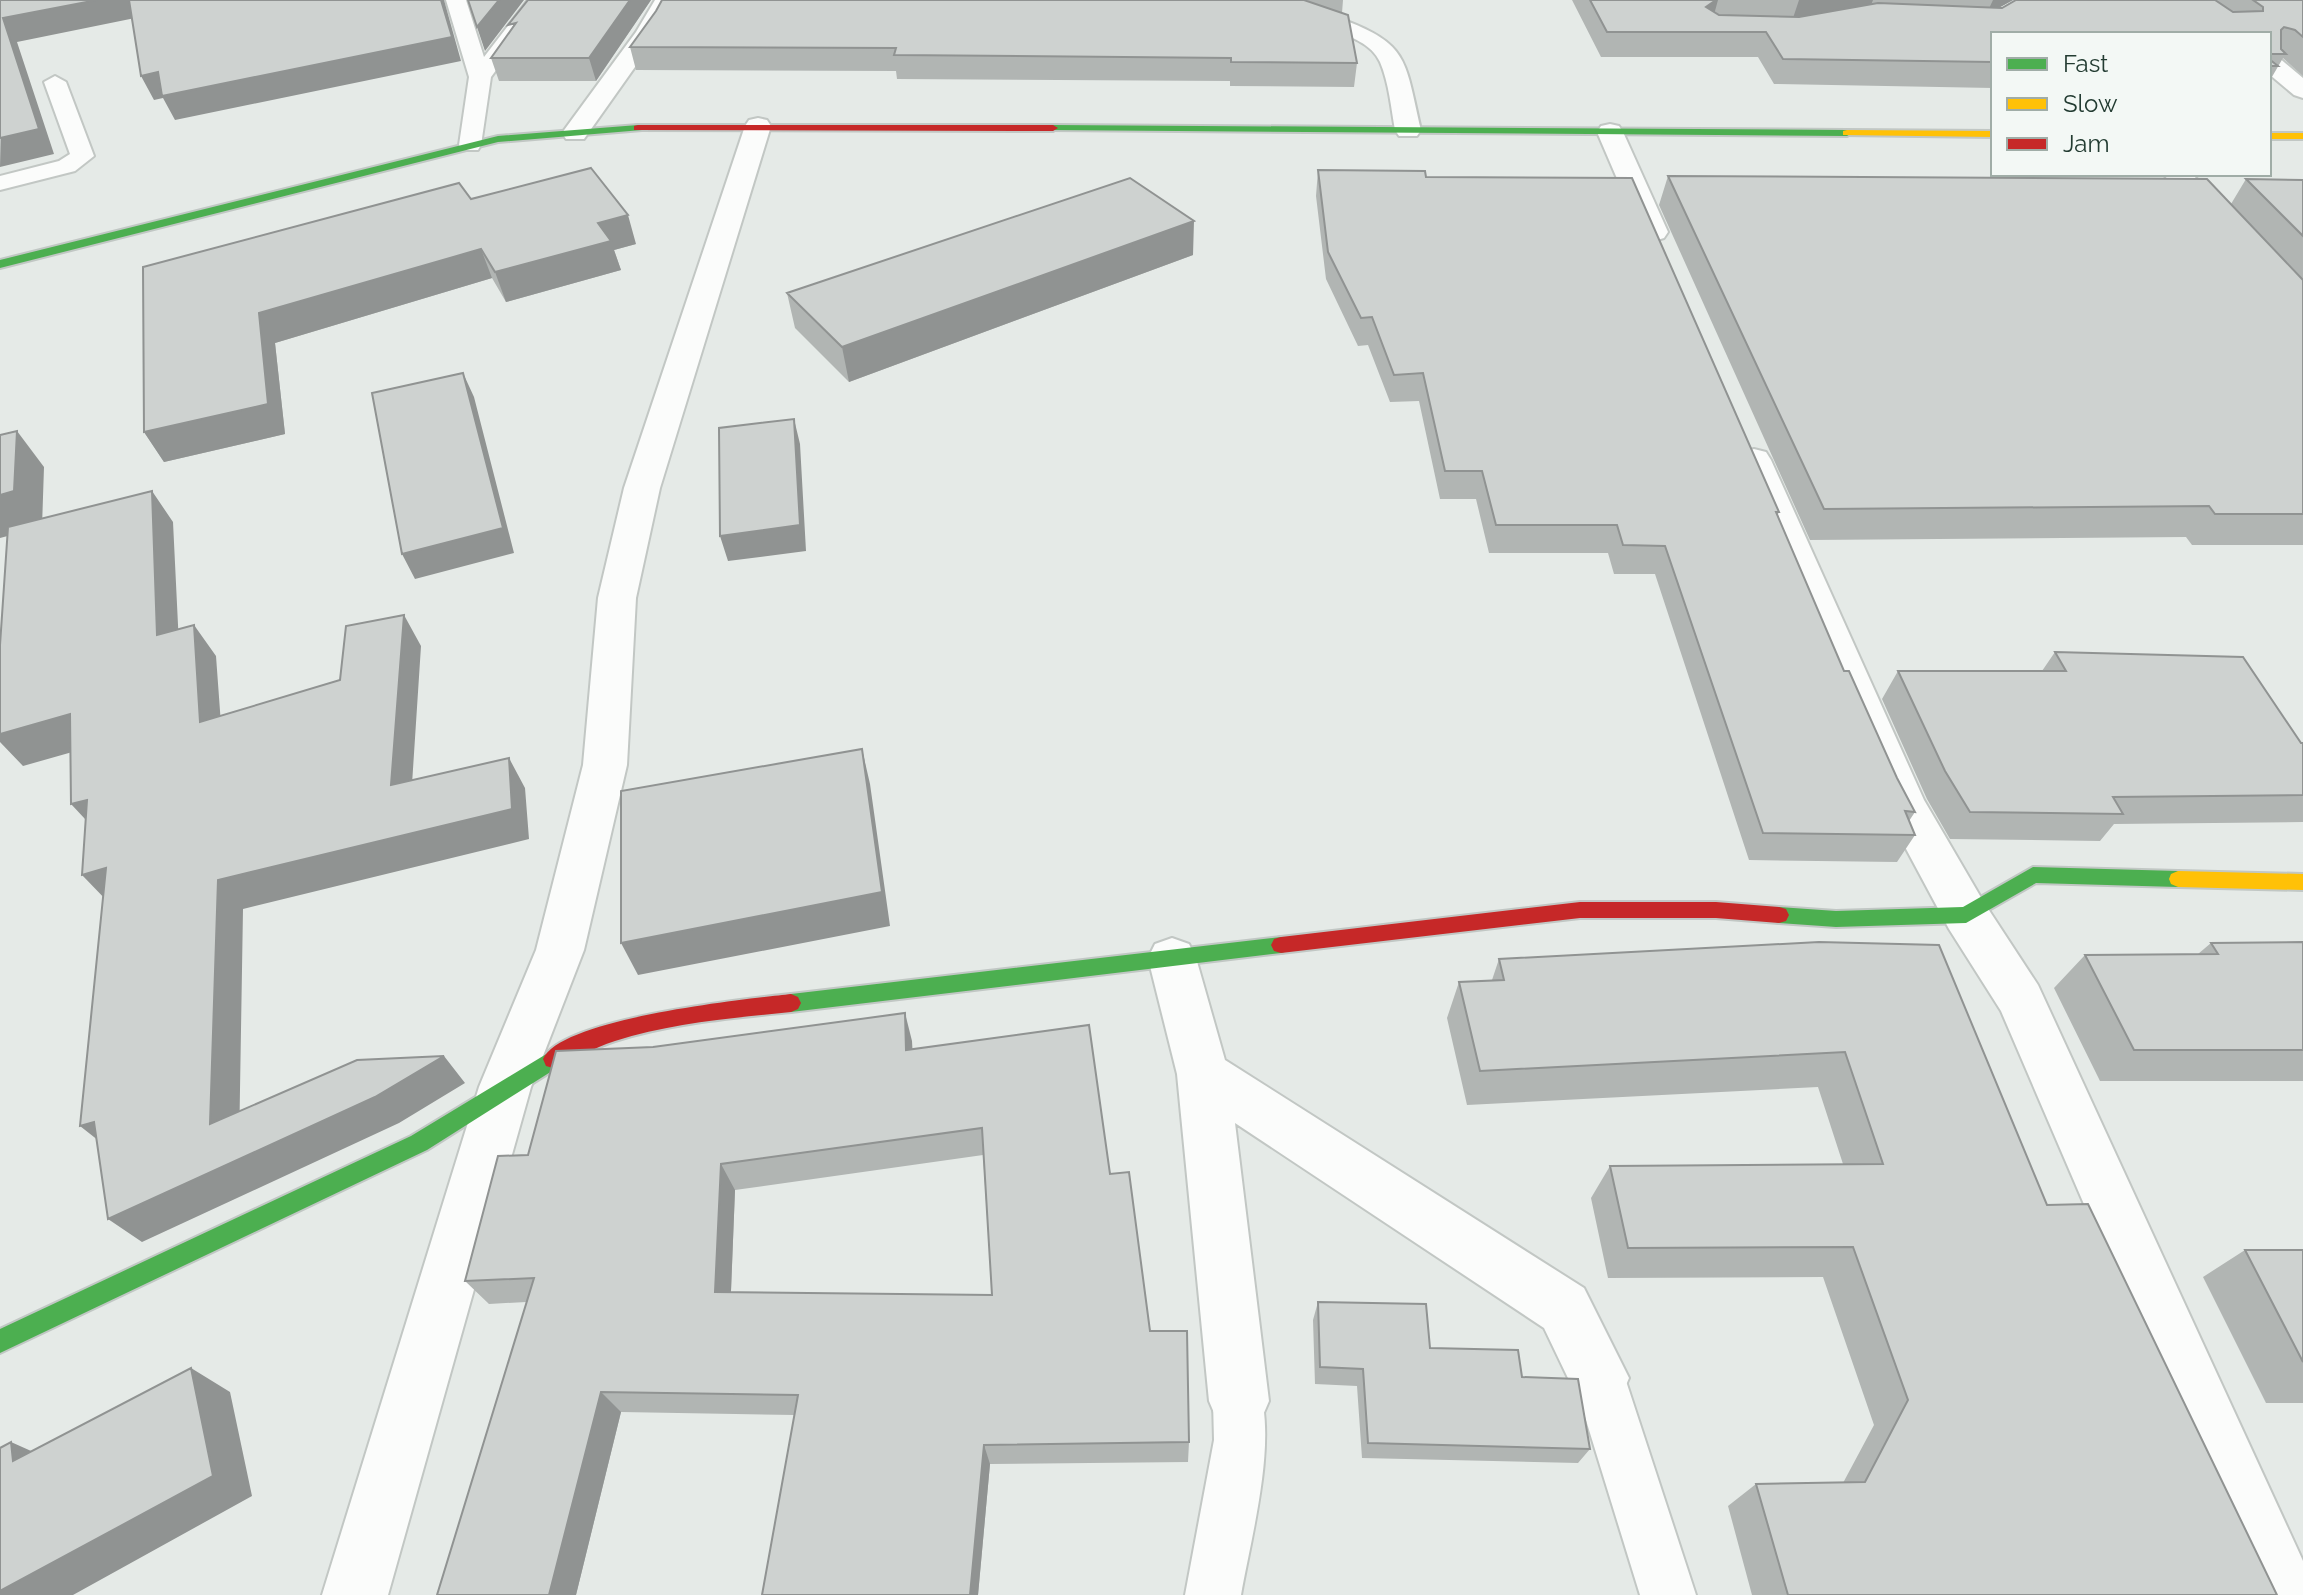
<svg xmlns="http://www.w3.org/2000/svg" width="2303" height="1595" font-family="Raleway,sans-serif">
	<rect width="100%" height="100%" fill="#e5eae7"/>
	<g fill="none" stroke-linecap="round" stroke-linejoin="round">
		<!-- lane casing -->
		<g stroke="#c2c7c4" stroke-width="4">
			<path id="lane" d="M446 0H466L484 57 528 0H548L491 77 481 145 478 150H462L459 145 469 77Z
				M55 76 66 82 94 156 75 171 0 190V176L59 161 70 154 44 82Z
				M1599 1352 1617 1360 1625 1378 1696 1595H1640L1573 1378 1581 1360Z
				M1239 1375 1257 1383C1279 1436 1251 1537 1241 1595H1185L1214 1440 1213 1401 1221 1383Z"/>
		</g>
		<!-- street casing -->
		<g stroke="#c2c7c4" stroke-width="4">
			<path id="street" d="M655 0H677L659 33 584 139H566L562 133 636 32Z
				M1274 0C1281 0 1292 0 1299 0 1310 3 1322 12 1333 16 1409 43 1404 56 1421 130L1417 136H1399L1395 130C1391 108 1389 83 1380 62 1364 26 1297 32 1274 0Z
				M2269 55 2278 57 2303 78V98L2294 95 2269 74Z
				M758 118 767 120 771 126 660 488 636 598 627 765 584 950 531 1087 388 1595H322L479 1087 536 950 583 765 598 598 624 488 745 126 749 120Z
				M1610 124 1619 126 1623 132 1668 232 1664 238 1654 241 1644 238 1640 232 1597 132 1601 126Z
				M2163 174H2192L2303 291V318L2292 316Z
				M1754 449 1766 452 1771 460 1924 800 1983 901 2038 985 2303 1561V1595H2252L2001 1011 1949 929 1882 804 1737 460 1742 452Z
				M1172 938 1189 944 1196 958 1225 1060 1584 1288 1629 1378 1620 1399 1599 1408 1578 1399 1544 1328 1235 1123 1269 1401 1260 1422 1239 1431 1218 1422 1209 1401 1177 1074 1148 958 1155 944Z"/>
		</g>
		<!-- fast casing -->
		<g stroke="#c1c7c4" stroke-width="4">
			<path id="fast" d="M638 125 642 126V130L498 142 0 268V260L498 136Z
				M1053 125 1847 130 1852 133 1847 136 1049 130 1048 128Z
				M2033 867 2178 871 2185 874 2187 879 2185 884 2178 887 2036 883 1966 923 1836 927 1779 923 1772 921 1769 915 1772 909 1779 907 1836 911 1963 907Z
				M1281 937 1288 939 1291 945 1288 951 1281 953 791 1012 784 1009 781 1003 784 997 791 994Z
				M553 1050 560 1052 563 1059 560 1066 427 1150 0 1353V1329L411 1136Z"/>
		</g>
		<!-- slow casing -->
		<g stroke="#c1c7c4" stroke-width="4">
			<path id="slow" d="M1847 130 1993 131V137L1843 135V131Z
				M2269 133H2303V139H2269Z
				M2178 871 2303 874V890L2178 887 2171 884 2169 879 2171 874Z"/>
		</g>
		<!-- jam casing -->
		<g stroke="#c1c7c4" stroke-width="4">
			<path id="jam" d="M638 125H1053L1058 128 1053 131 634 130V126Z
				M1580 902H1716L1779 907 1786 909 1789 915 1786 921 1779 923 1716 918H1580L1281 953 1274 951 1271 945 1274 939 1281 937Z
				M791 994 798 997 801 1003 798 1009 791 1012C732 1018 672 1023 615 1041 593 1048 574 1060 553 1068L546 1066 543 1059C561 1018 746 999 791 994Z"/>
		</g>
		<!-- lane -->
		<use href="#lane" fill="#fbfcfb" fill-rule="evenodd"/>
		<!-- street -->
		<use href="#street" fill="#fbfcfb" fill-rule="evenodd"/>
		<!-- fast -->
		<use href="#fast" fill="#4caf50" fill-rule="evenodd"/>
		<!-- slow -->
		<use href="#slow" fill="#ffc107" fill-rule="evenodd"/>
		<!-- jam -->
		<use href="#jam" fill="#c62828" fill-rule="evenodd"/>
	</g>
	<!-- wall -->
	<path fill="#b1b5b3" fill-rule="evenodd" d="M528 0H651L596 81H499L491 58 510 31Z
		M1306 0H1343L1342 13 1357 63 1354 87 1230 86V81L897 79 896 71 636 70 630 47 656 11 1313 3Z
		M1572 0H2013L1998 8H2002L2016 0H2303V76L2283 58 2269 82V34H1993V88L1774 84 1758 57H1601Z
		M1318 170 1426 177 1779 512 1777 516 1844 671 1897 778 1915 812 1909 821 1915 835 1897 862 1749 860 1655 574H1614L1608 553H1489L1476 499H1440L1419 401 1390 402 1368 345 1358 346 1326 279 1316 196Z
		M1668 176 2231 204 2246 179 2303 180V545H2192L2186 537 1810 540 1659 205Z
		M471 199 636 244 614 250 621 270 506 302 492 278 275 343 285 434 164 462 144 432Z
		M1193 255 849 382 795 328 787 293Z
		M2055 652 2303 743V822L2114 824 2100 841 1950 839 1927 799 1882 699 1898 671H2042Z
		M1819 942 2047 1205 2277 1595H1752L1728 1506 1756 1484 1843 1483 1874 1425 1823 1277 1608 1278 1591 1198 1610 1166 1843 1164 1818 1087 1467 1105 1447 1018 1459 982 1492 980 1499 959Z
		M2303 942V1081H2100L2054 988 2085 955 2198 954 2211 943Z
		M912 1041V1049L1110 1174 1150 1331 1189 1442 1188 1462 990 1464 978 1595H762L795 1415 621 1412 576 1595 526 1302 489 1304 465 1281 528 1155ZM983 1155 992 1295 731 1292 735 1190Z
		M2245 1250H2303V1403H2266L2203 1277Z
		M1318 1302 1430 1348 1522 1377 1590 1449 1578 1463 1362 1458 1357 1386 1315 1384 1313 1320Z"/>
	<!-- shaded-wall -->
	<path fill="#909392" d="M97 0H132L140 17 17 42 54 154 0 167 3 18Z
		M441 0H444L461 61 175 120 163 98 154 100 141 76Z
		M499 0H524L485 51 477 27Z
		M630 0H651L596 81 589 58Z
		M1716 0H1718L1712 22 1706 7Z
		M1799 0H1873L1869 10 1791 24Z
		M1993 0H2013L1986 15Z
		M628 215 636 244 614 250 621 270 506 302 495 272 598 223Z
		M1194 221 1193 255 849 382 842 347Z
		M481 249 492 278 275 343 285 434 164 462 144 432 259 313Z
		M463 373 474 397 514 553 415 579 402 554Z
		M794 419 800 444 806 551 728 561 720 536Z
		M17 431 44 467 42 527 0 538V495Z
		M152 491 173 522 180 666 157 635Z
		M404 615 421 646 410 815 391 785Z
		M194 625 216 656 223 752 200 722Z
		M70 714 97 745 23 766 0 742V734Z
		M862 749 870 784 890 926 638 975 621 943Z
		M509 758 525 788 529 839 243 909 239 1150 210 1124 218 880Z
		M87 800 99 834 71 804Z
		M106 868 110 904 82 875Z
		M905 1013 912 1041 914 1078 906 1050Z
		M444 1056 465 1083 399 1123 142 1242 108 1219Z
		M94 1122 113 1152 80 1126Z
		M721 1164 735 1190 730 1315 715 1292Z
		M191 1368 230 1392 252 1496 73 1595H0V1591Z
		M601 1392 621 1412 576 1595H549Z
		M11 1442 58 1463 13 1461Z
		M984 1445 990 1464 978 1595H970Z"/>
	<!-- building -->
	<path fill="#ced2d0" stroke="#909392" stroke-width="2" fill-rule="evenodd" d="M0 0H97L3 18 39 129 0 138Z
		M129 0H441L452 37 162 96 158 72 141 76Z
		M468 0H499L477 27Z
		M528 0H630L589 58H491L516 23 508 25Z
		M662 0H1304L1348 15 1357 63 1231 62V58L894 55 896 48 630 47 656 11Z
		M1590 0H1716L1706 7 1719 15 1799 17 1878 3 2002 8 2016 0H2215L2233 12 2263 11V7L2253 0H2303V37L2295 30 2284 27 2281 30V49L2286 54H2269V34H1993V62L1783 59 1766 32H1607Z
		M2269 59 2278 66H2269Z
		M591 168 628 215 598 223 611 241 495 272 481 249 259 313 268 404 144 432 143 267 459 183 471 199Z
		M1318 170 1425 171 1426 177 1632 178 1779 512H1776L1844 671H1849L1897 778 1915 812 1905 811 1915 835 1763 833 1665 546 1623 545 1617 525H1496L1482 471H1445L1423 373 1394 375 1372 317 1361 318 1328 252Z
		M1668 176 2207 179 2303 280V514H2215L2209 506 1824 509Z
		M1130 178 1194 221 842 347 787 293Z
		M2246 179 2303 180V236Z
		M463 373 503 528 402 554 372 393Z
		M794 419 800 525 720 536 719 428Z
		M17 431 14 491 0 495V435Z
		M152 491 157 635 194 625 200 722 340 680 346 626 404 615 391 785 509 758 512 809 218 880 210 1124 357 1060 444 1056 375 1097 108 1219 94 1122 80 1126 106 868 82 875 87 800 71 804 70 714 0 734V645L8 527Z
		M2055 652 2243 657 2301 743H2303V795L2113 797 2123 814 1970 812 1945 771 1898 671H2066Z
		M862 749 882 892 621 943V791Z
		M1819 942 1939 945 2047 1205 2088 1204 2277 1595H1788L1756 1484 1865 1482 1908 1400 1853 1247 1628 1248 1610 1166 1883 1164 1845 1052 1480 1071 1459 982 1504 980 1499 959Z
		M2303 942V1050H2134L2085 955 2218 954 2211 943Z
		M905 1013 906 1050 1089 1025 1110 1174 1129 1172 1150 1331H1187L1189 1442 984 1445 970 1595H762L798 1395 601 1392 549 1595H437L534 1278 465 1281 498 1156 528 1155 556 1051 653 1047ZM982 1128 992 1295 715 1292 721 1164Z
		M2245 1250H2303V1362Z
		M1318 1302 1426 1304 1430 1348 1518 1350 1522 1377 1578 1379 1590 1449 1368 1443 1363 1369 1320 1367Z
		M191 1368 213 1476 0 1591V1448L11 1442 13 1461Z"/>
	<!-- legend -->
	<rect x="1991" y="32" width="280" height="144" fill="#f3f8f5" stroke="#a0ada7" stroke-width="2"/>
	<rect x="2007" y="58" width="40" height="12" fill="#4caf50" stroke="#a0ada7" stroke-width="2"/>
	<text x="2063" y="72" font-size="24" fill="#233c32">Fast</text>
	<rect x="2007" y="98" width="40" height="12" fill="#ffc107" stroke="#a0ada7" stroke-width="2"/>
	<text x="2063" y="112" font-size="24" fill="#233c32">Slow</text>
	<rect x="2007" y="138" width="40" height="12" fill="#c62828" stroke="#a0ada7" stroke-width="2"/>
	<text x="2063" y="152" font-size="24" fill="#233c32">Jam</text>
</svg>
